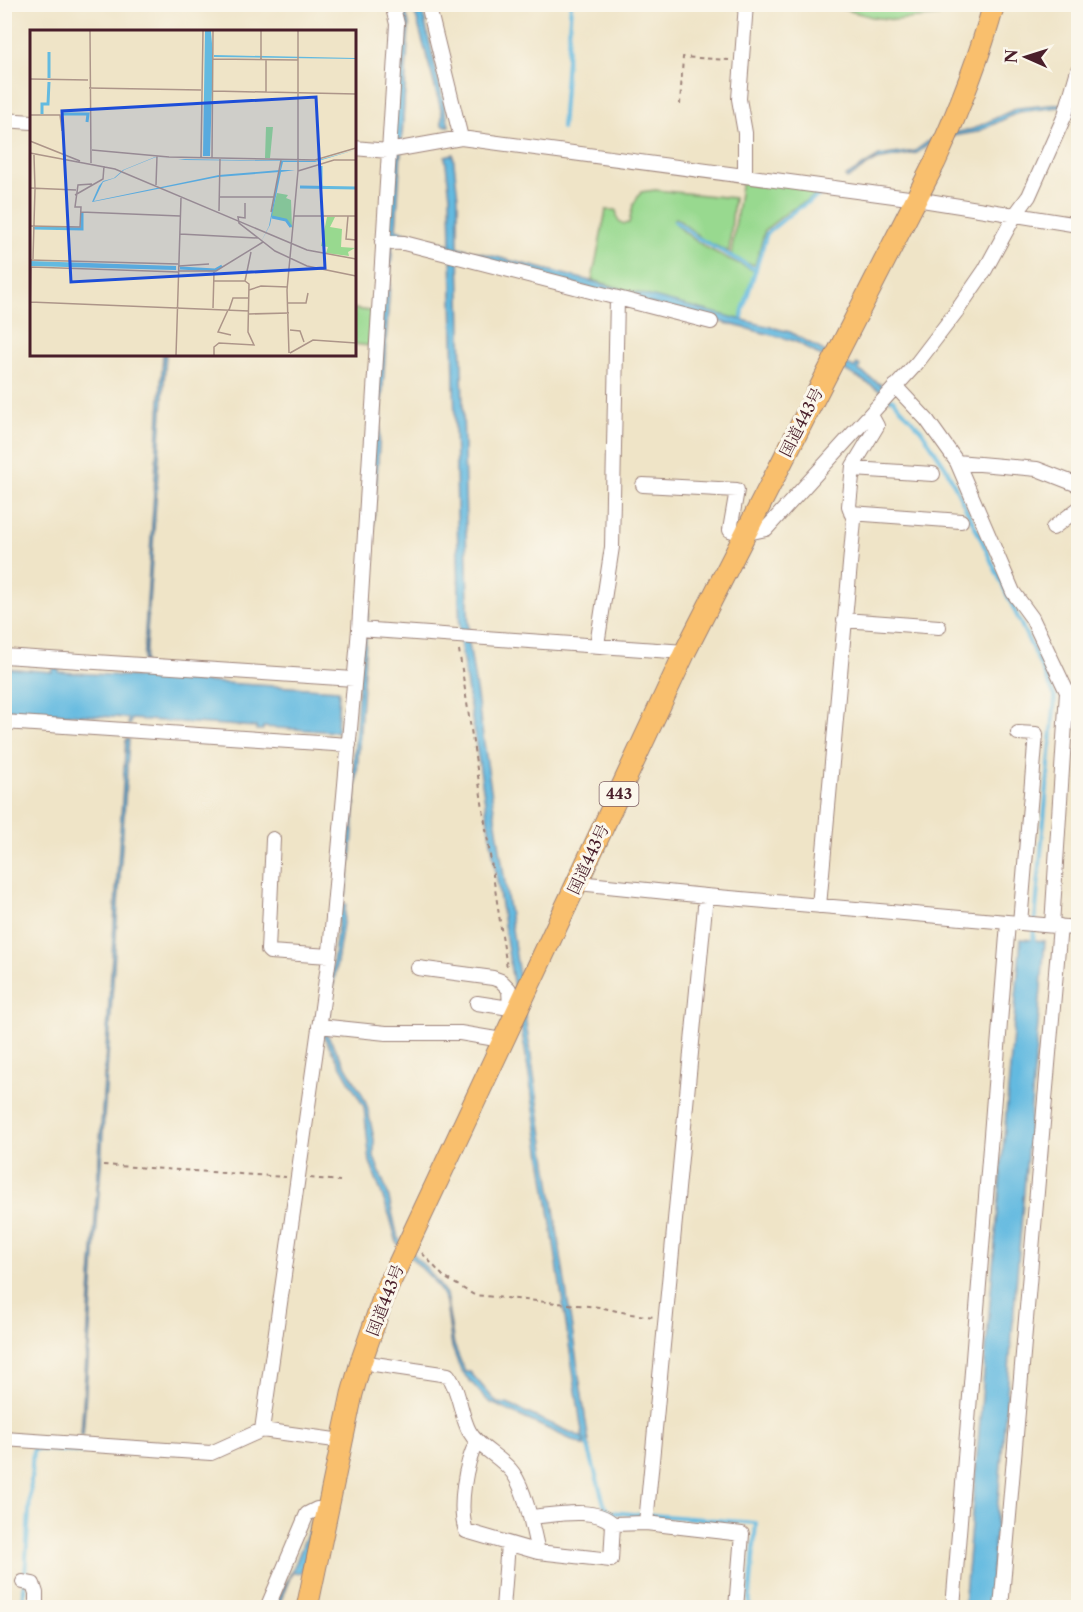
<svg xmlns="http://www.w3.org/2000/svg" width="1083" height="1612" font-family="'Libre Caslon Text','Noto Serif JP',serif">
	<rect width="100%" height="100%" fill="#fbf7ec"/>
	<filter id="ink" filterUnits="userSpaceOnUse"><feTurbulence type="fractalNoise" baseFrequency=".0167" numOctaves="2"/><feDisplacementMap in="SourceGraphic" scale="12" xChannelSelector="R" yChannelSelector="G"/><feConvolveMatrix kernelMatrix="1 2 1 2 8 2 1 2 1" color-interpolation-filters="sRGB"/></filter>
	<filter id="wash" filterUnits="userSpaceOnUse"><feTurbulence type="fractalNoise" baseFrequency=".008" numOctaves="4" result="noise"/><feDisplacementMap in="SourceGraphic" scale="24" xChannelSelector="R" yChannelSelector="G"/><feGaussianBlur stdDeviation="1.35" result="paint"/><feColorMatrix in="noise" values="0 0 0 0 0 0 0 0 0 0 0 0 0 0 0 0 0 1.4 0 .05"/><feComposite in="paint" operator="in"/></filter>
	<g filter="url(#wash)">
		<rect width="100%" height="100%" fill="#efe4c7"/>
		<!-- green -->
		<path fill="#98d98f" stroke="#717c5d" stroke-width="1.5" d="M828 5H943L939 16 895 20 872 17Z
			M742 179 819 189 818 194 789 211 765 230 755 265 746 263 731 255Z
			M655 190 734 198 729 252 705 241 676 218 673 220C690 243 729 259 755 271L742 311 740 322 592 280 606 210H616L618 220 624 224 629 223 633 205 641 192Z
			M354 309 371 311 369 346 354 344Z"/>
		<!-- water -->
		<path fill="#63bae0" stroke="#566c86" stroke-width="1.5" d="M395 5H404L409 25 396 230 451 245 450 196 445 156 453 154 458 198V247L790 332 854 368 857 364 860 366 858 370 886 388 890 401 881 391 795 341 459 254 469 643 590 1449 584 1440 585 1446 489 1402 461 1371 452 1347 446 1303 443 1295 432 1279 397 1243 390 1217 370 1162 364 1107 323 1035 341 903 346 904 326 1033 361 1092 367 1106 374 1139V1157L388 1194 398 1238 430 1272 446 1294 454 1345 465 1372H470L497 1403 507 1404 583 1438 525 1049 512 976 460 641 451 251 393 237 352 849 346 895H343L349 838 386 259Z
			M413 5H421L449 126 442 125V113Z
			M1062 104 1078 107V111L1060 107 1019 112 977 132 936 139 917 153 876 160 847 179 845 177 879 156 915 151 934 137 973 129 1017 108Z
			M163 354H166L145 662H143Z
			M4 668 52 672 53 668H59V672L142 677 143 672H145V678L339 690 337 732 263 727V730H256V727L131 719 130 725H128V718L5 710Z
			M126 739H129L83 1436H81Z
			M1021 939 1045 941 989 1607H964Z
			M313 1519H315L303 1568 302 1572 292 1573 278 1607 274 1608 296 1562Z"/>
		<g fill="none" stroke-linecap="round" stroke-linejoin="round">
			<!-- stream -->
			<path stroke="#63bae0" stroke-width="4" d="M562 128 571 4
				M675 221 696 237 756 270
				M742 318 743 310 767 233 794 211 826 191
				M892 399 921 430 945 466 982 541 1055 697 1035 921
				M1033 945 1034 928
				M587 1443 604 1504 609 1512 643 1515
				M651 1515 756 1523 749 1608
				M23 1608 33 1449 82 1452"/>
		</g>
	</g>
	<g filter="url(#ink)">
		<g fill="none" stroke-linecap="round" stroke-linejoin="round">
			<!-- minor casing -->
			<g stroke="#9c8279" stroke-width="16">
				<path id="minor" d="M428 4 461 138
					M4 120 32 122
					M354 148 388 151 461 138 916 199 1078 225
					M745 176V133L739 99 746 4
					M382 242 404 243 711 322
					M895 386 927 420 957 462 1013 592 1032 618 1067 692 1052 925
					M957 462 1037 469 1078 485
					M853 469 933 474
					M643 485 737 490 730 530 743 534 766 529 917 363 956 312 985 270 1015 215 1029 196 1065 115 1078 70
					M851 513 961 521
					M1053 528 1078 509
					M844 620 939 627
					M359 629 685 652
					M597 645 612 547 617 298
					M4 656 354 679
					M4 722 349 745
					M1018 733 1036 734 1020 923
					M273 839 268 950 270 952 329 956
					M578 883 706 896 1078 928
					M819 906 854 520 849 506 853 466 877 426 871 415
					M418 968 493 978 501 981 509 989 510 1008
					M477 1003 517 1009
					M319 1026 386 1033H460L502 1040
					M361 1362 448 1375C460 1391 460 1414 469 1431 479 1449 501 1456 513 1473 526 1491 533 1530 538 1552
					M262 1430 330 951 359 629 397 24 392 4
					M4 1439 211 1453 262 1430 342 1441
					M477 1442C465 1463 458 1508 466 1531L538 1552 611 1560 613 1524 646 1523 742 1534 736 1608
					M531 1517C555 1515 595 1506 613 1524
					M646 1523 706 896
					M23 1582 33 1584 36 1593V1608
					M267 1608 307 1514 317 1509 328 1510
					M503 1608 508 1544
					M953 1608 1008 923
					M1001 1608 1060 926"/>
			</g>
			<!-- highway casing -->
			<g stroke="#9c8279" stroke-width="23">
				<path id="highway" d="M307 1608 352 1394 361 1362 385 1293 685 652 935 162C959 110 979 59 994 4"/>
			</g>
			<!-- path -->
			<path stroke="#9c8279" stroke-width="2" stroke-dasharray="4.5 4.5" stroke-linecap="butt" d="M680 105 683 57 729 60
				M459 650 507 968
				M103 1165 286 1177
				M310 1178 340 1181
				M422 1253 444 1277 474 1295 599 1307 631 1314 654 1317"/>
			<!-- minor -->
			<use href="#minor" stroke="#fff" stroke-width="14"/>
			<!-- highway -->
			<use href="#highway" stroke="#f9bf6d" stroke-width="21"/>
		</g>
	</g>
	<g text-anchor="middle" stroke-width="6" stroke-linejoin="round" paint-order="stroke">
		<!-- shield labels -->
		<rect fill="#fbf7ec" stroke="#7f6065" stroke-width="1.5" x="599.5" y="782" width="39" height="24" rx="4.5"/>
		<g font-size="15" font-weight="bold" fill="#4a1f2b">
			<text x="619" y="799">443</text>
		</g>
		<!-- street labels -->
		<g font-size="16" fill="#4a1f2b" stroke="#fbf7ec">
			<text transform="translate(801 422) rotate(-63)" y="6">国道443号</text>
			<text transform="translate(588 859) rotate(-65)" y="6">国道443号</text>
			<text transform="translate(385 1300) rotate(-69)" y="6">国道443号</text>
		</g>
	</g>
	<!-- overview -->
	<g transform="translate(30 30)">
		<rect width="326" height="326" fill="#efe4c7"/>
		<path d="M236 97H243L240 128H235ZM247 163 258 165 256 168 261 170 262 198 256 190 241 187ZM297 187H305L300 197 312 199 311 217 325 218 318 222 319 226 296 223 298 217 291 216Z" fill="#98d98f"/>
		<path d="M175 1H181L183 26 180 126H173ZM184 25 325 28 326 29 184 27ZM325 120 285 132H253L251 140H265L251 142 240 195 231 212 239 196 249 142 188 147 62 172 69 156 73 151 77 150 84 148 93 140 125 127 146 129 126 127 94 140 85 148 73 152 64 171 189 145 250 140 251 131 155 130 148 129 285 131ZM0 231 146 236V240L0 236Z" fill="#63bae0"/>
		<path fill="none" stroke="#63bae0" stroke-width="3" d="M19 48V22M12 84V74H18L19 52M31 84H58L57 92M270 157 326 158M291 157V136M242 187 256 190 261 197M3 198 52 199V183M150 238 185 240 192 236"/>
		<path fill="none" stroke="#ad9589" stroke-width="1.5" d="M60 1 61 133M231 1V29M183 29 268 30M0 49 58 50M59 58 171 60M183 61 326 64M236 62V30M0 85H30L32 101M0 111 50 131M62 120 139 127 285 130 326 118M0 123 85 139 277 220 326 229M4 125 5 159M171 128 173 1M182 128 183 1M268 141 304 130H326M126 155 127 126M0 158 46 160M45 165 73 149 74 136M189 167H244M215 173V188L208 187 209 193 245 221 277 236 326 246M189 181 190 129M51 182 150 186M241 182 251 130M264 186H326M318 186 316 209 326 210M0 196 50 197 51 177H45L48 155 62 154M150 204 228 208M3 229 5 159M0 230 148 234M149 236 179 234M149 241H186L233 212M184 251H215M219 260 231 256 258 257M0 272 219 281M258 273H276L278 263M183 278 184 242M198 280 188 302 201 305M199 280 203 268H219M219 284 259 283M0 288 1 237 149 242M260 300 270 301 274 312M259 323 257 260 268 141V1M260 323 283 310 326 313M146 325 151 168M184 325V317L189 313 224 315 218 302 219 254 215 251 221 222"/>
		<path fill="#1d4ed8" fill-opacity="0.15" stroke="#1d4ed8" stroke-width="3" d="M286 67 295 238 41 252 32 81Z"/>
		<rect width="326" height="326" fill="none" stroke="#4a1f2b" stroke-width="3"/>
	</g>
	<!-- margin -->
	<rect width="1083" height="1612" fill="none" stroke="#fbf7ec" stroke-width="24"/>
	<!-- north arrow -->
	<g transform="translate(1026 57) rotate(273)" stroke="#fbf7ec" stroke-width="4.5" paint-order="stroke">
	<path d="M0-4.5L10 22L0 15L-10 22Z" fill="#4a1f2b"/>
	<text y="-9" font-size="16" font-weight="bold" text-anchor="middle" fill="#4a1f2b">N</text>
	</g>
</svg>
